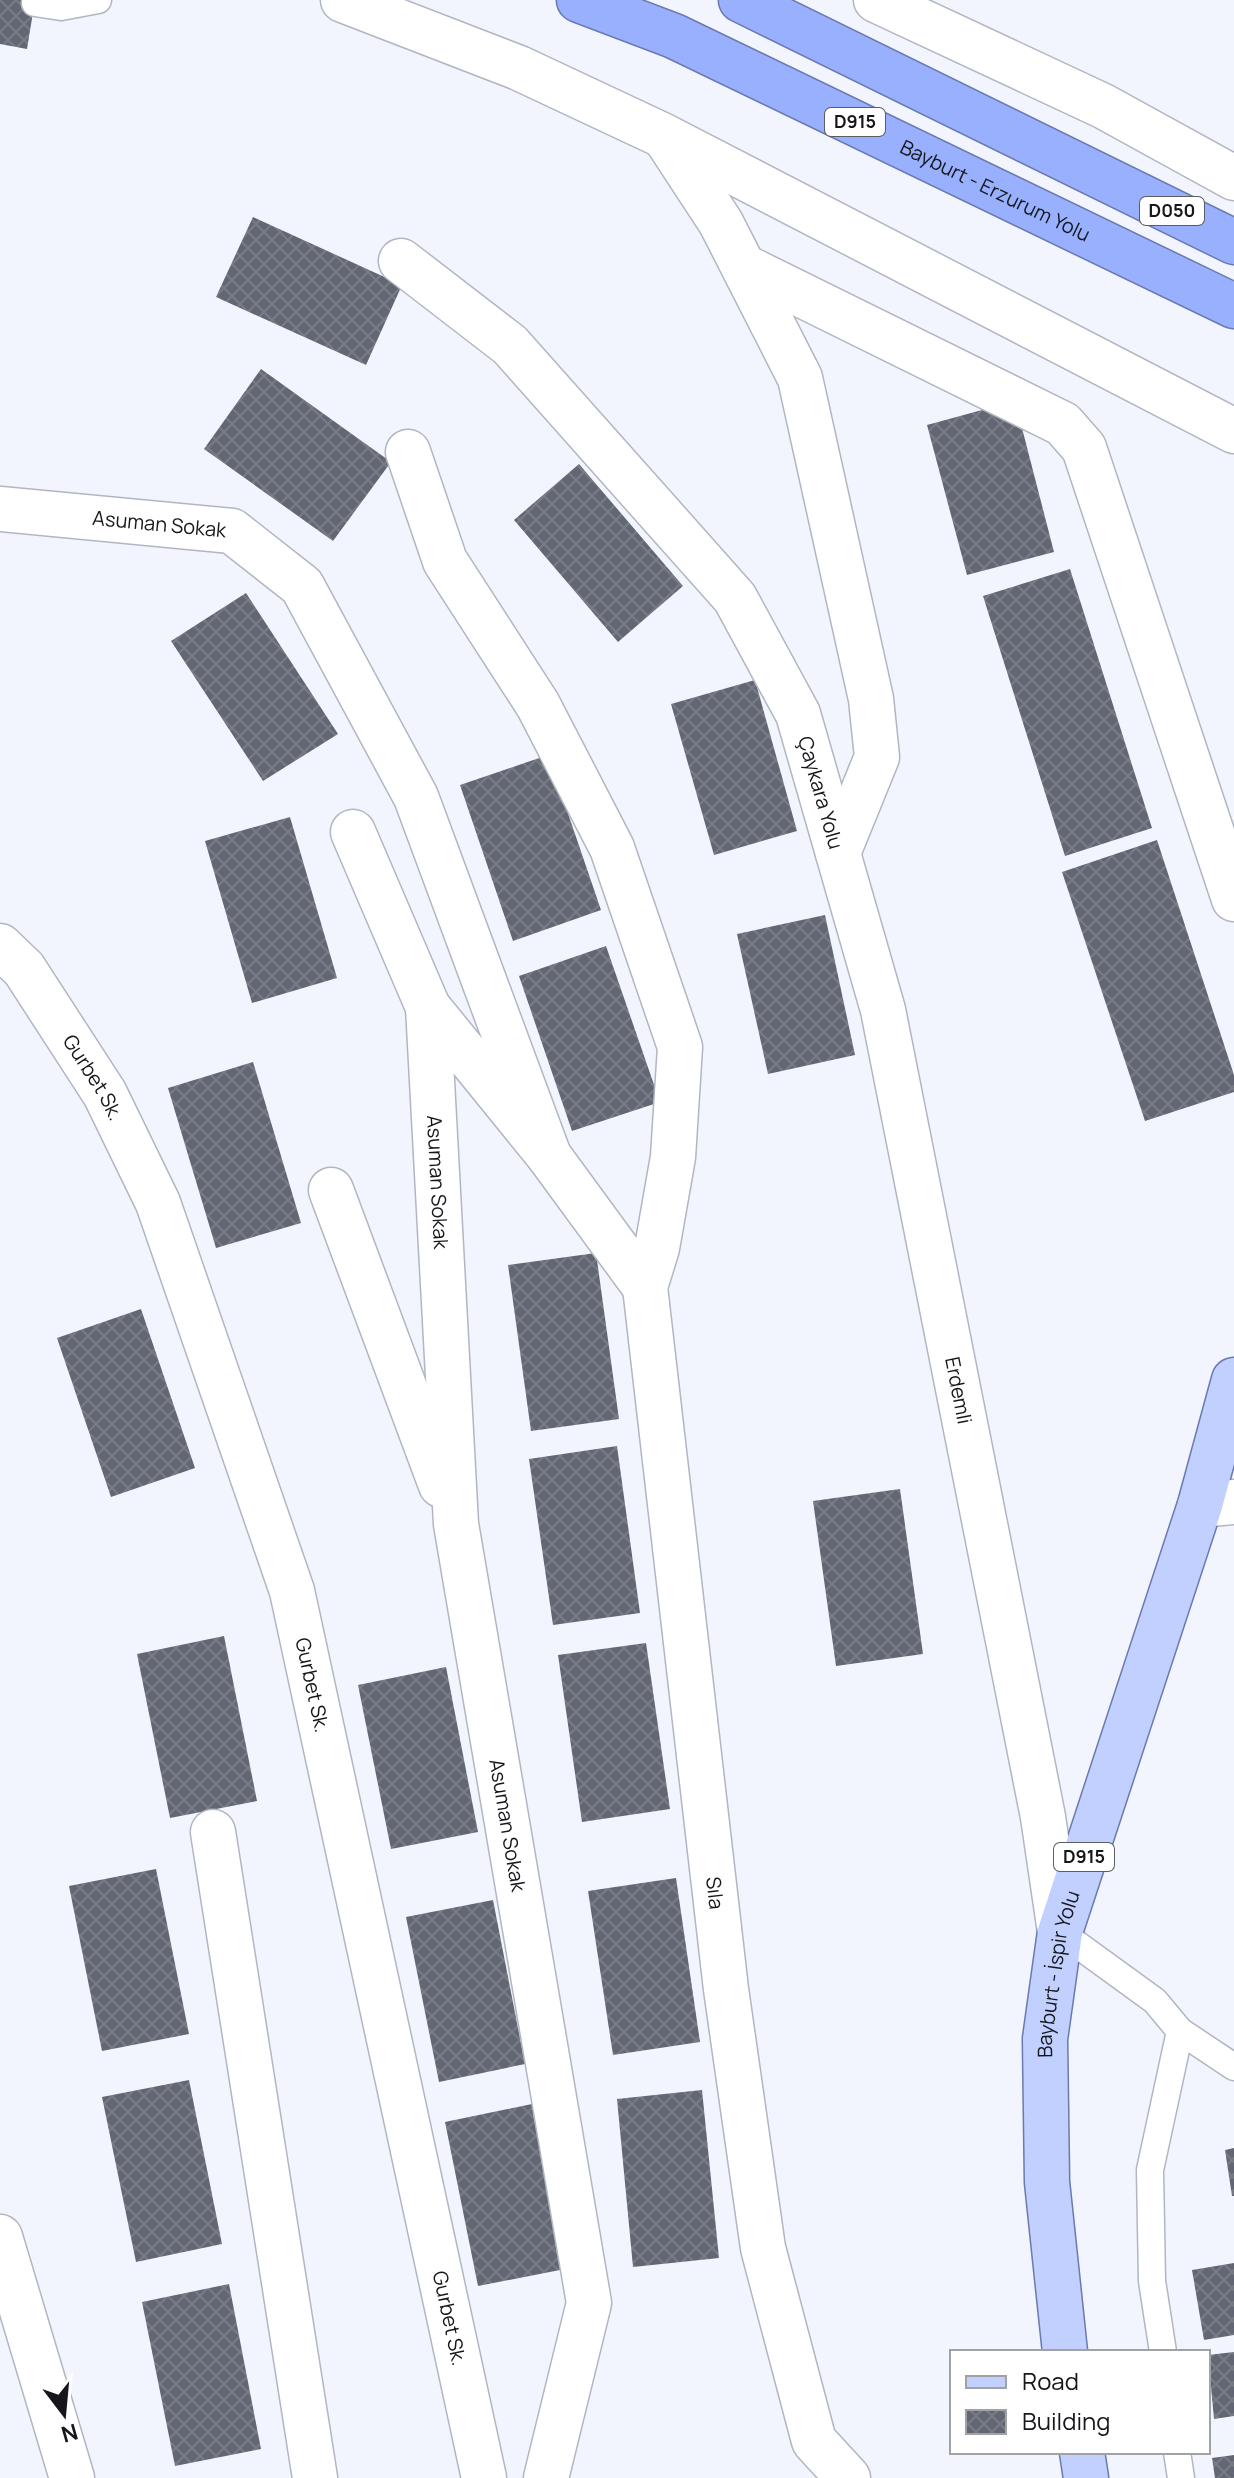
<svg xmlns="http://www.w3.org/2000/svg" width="1234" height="2478" font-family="Manrope,sans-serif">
	<defs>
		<pattern id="building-cross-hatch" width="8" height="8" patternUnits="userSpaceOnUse" patternTransform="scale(2)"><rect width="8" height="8" fill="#636773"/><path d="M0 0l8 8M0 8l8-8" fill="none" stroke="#787c85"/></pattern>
	</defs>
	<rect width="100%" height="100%" fill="#f2f5fd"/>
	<!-- building -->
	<path fill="url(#building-cross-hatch)" d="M0 0H35L27 49 0 44Z
		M253 217 402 285 366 365 216 297Z
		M261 369 391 462 333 541 204 449Z
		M1015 401 1054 552 967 575 927 425Z
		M579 464 683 586 618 642 514 520Z
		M1070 569 1152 828 1065 856 983 596Z
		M246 593 338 734 263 781 171 641Z
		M755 680 797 831 714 855 671 704Z
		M548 755 601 910 513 941 460 785Z
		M290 817 337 978 252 1003 205 841Z
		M1157 840 1234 1075V1092L1145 1121 1062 872Z
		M825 915 855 1055 768 1074 737 934Z
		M606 946 660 1102 572 1131 519 976Z
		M253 1062 301 1223 216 1248 168 1088Z
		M596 1253 619 1419 531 1431 508 1265Z
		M141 1309 195 1468 111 1497 57 1338Z
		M617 1446 640 1613 553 1625 529 1459Z
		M900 1489 923 1654 836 1666 813 1501Z
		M224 1636 257 1801 170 1818 137 1654Z
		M646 1643 670 1809 582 1822 558 1655Z
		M446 1667 478 1832 391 1849 358 1685Z
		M156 1869 189 2034 102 2051 69 1886Z
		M676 1878 700 2042 613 2055 588 1891Z
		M493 1900 525 2064 439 2082 406 1917Z
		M189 2080 222 2244 136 2262 102 2097Z
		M702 2090 719 2258 633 2267 617 2099Z
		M532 2104 565 2269 478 2286 445 2122Z
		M1234 2148V2196H1232L1225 2150Z
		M1234 2263V2335L1204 2340 1192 2270Z
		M229 2284 261 2449 175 2466 142 2302Z
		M1234 2352V2416L1214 2419 1208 2355Z
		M1234 2455V2478H1215L1212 2458Z"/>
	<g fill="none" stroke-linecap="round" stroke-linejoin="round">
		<!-- lane casing -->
		<g stroke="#b1b6c3" stroke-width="29">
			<path id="lane" d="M35 3 61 7 98 0
				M1060 1932 1155 2001 1180 2031 1234 2067
				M1163 2352 1152 2281 1150 2170 1180 2031
				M1177 2452 1181 2478"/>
		</g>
		<!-- street casing -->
		<g stroke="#b1b6c3" stroke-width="47">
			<g id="street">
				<path d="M343 0 519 68 664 136 1234 431"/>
				<path d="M876 0 1103 106 1234 178"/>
				<path d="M666 139 721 223 800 378 871 699 877 757 838 853"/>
				<path id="s1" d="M401 261 510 345 735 598 798 714 883 1010 1043 1817 1060 1932"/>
				<path d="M745 267 1063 424 1084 448 1234 899"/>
				<path d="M408 452 445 561 538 705 612 848 680 1047 673 1157 657 1248 645 1287 549 1156"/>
				<path id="s2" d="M0 509 232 531 302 586 416 797 549 1156 428 1007 456 1524 589 2303 546 2478"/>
				<path d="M353 832 428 1007"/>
				<path id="s3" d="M0 946 24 969 105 1094 158 1203 292 1591 484 2478"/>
				<path d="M331 1190 441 1485"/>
				<path id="s4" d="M645 1287 726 1989 763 2248 814 2441 848 2478"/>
				<path d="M1200 1505 1234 1502"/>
				<path d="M213 1832 315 2478"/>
				<path d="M0 2237 72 2478"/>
			</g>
		</g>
		<!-- primary casing -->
		<g stroke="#6a7aaf" stroke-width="47">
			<g id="primary">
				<path id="s5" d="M1065 2352 1047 2182 1045 2039 1060 1932 1200 1505 1234 1380"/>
				<path d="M1082 2452 1086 2478"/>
			</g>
		</g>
		<!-- highway casing -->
		<g stroke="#6a7aaf" stroke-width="47">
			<g id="highway">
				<path id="s6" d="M579 0 674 36 1234 306"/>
				<path d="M741 0 1234 242"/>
			</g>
		</g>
		<!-- lane -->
		<use href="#lane" stroke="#fff" stroke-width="26"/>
		<!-- street -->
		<use href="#street" stroke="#fff" stroke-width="44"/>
		<!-- primary -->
		<use href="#primary" stroke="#c1d0fe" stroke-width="44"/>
		<!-- highway -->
		<use href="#highway" stroke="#98b0fe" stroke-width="44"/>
	</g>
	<g text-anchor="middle" stroke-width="6" stroke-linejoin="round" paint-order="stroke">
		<!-- shield labels -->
		<g fill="#fff" stroke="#5b5d5f" stroke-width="2">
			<rect x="825" y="108" width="60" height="28" rx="6"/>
			<rect x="1140" y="197" width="64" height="28" rx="6"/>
			<rect x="1054" y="1843" width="60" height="28" rx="6"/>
		</g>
		<g font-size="18" font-weight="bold" fill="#15171b">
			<text x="855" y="128">D915</text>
			<text x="1172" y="217">D050</text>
			<text x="1084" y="1863">D915</text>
		</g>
		<!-- street labels -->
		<g font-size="20" fill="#15171b" stroke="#fff">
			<text dy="7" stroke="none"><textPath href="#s6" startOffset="458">Bayburt - Erzurum Yolu</textPath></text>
			<text dy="7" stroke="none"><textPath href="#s2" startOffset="160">Asuman Sokak</textPath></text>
			<text dy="7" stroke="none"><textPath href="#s1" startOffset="690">Çaykara Yolu</textPath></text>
			<text dy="7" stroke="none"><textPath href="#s3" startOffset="162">Gurbet Sk.</textPath></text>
			<text dy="7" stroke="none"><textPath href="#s2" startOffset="1312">Asuman Sokak</textPath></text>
			<text dy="7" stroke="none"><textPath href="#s1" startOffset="1304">Erdemli</textPath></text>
			<text dy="7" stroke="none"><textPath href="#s3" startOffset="810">Gurbet Sk.</textPath></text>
			<text dy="7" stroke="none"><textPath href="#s2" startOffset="1960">Asuman Sokak</textPath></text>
			<text dy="7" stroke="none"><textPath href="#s4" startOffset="610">Sıla</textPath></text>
			<text dy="7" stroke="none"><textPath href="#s5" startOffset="380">Bayburt - İspir Yolu</textPath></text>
			<text dy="7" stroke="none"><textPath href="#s3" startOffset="1458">Gurbet Sk.</textPath></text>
		</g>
	</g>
	<!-- legend -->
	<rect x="950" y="2350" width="260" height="104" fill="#ffffff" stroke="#a1a2a4" stroke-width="2"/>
	<rect x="966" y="2376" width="40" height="12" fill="#c1d0fe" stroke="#a1a2a4" stroke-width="2"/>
	<text x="1022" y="2390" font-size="24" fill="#15171b">Road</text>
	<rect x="966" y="2410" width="40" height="24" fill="url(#building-cross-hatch)" stroke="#a1a2a4" stroke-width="2"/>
	<text x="1022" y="2430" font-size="24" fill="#15171b">Building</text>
	<!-- north arrow -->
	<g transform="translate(64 2414) rotate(164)" stroke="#ffffff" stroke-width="6" paint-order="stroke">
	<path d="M0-6L14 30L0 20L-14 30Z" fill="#15171b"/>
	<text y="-12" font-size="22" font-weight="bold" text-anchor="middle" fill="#15171b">N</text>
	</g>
</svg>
